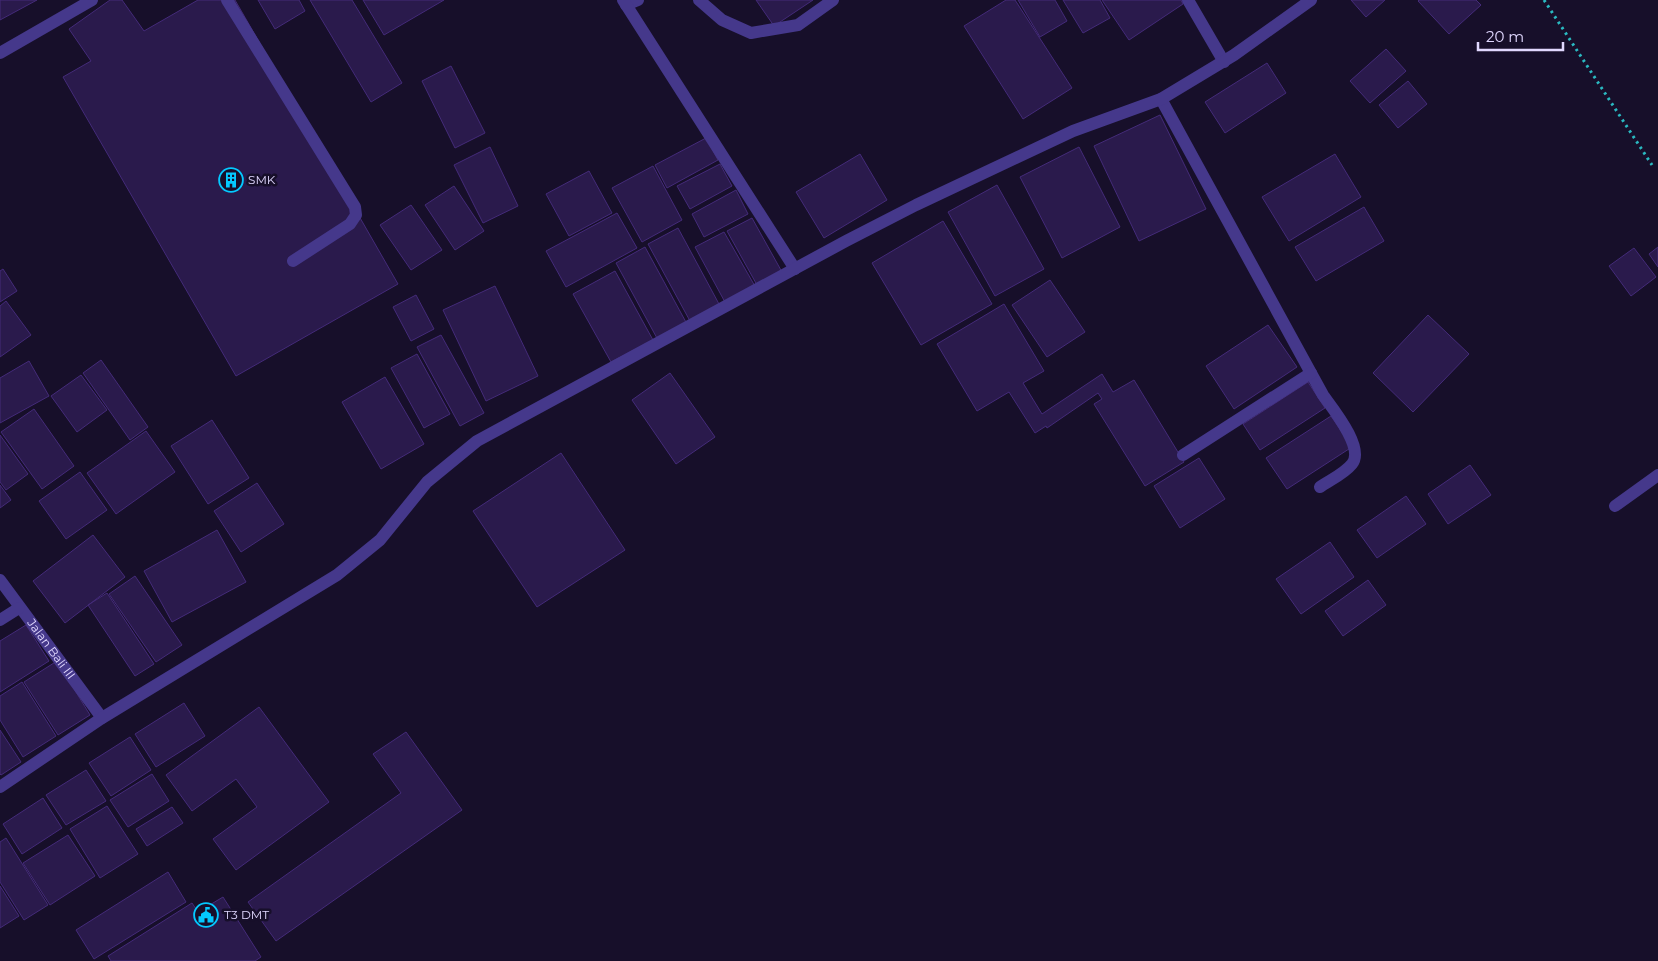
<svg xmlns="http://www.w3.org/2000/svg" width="1658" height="961" font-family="Montserrat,sans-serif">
	<rect width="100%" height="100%" fill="#170f2a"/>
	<!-- building -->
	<path fill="#2a1a4c" stroke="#442b79" d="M0 0H37L0 20Z
		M110 0H122L144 31 198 0H235L398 284 236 376 63 77 91 61 69 29Z
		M258 0H299L305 11 275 29Z
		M310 0H352L402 83 371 102Z
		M363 0H444L384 35Z
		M756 0H813L774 26Z
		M1006 0H1015L1072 88 1023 119 964 26Z
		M1018 0H1055L1067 21 1040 37Z
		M1063 0H1100L1110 18 1083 33Z
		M1102 0H1181L1183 4 1129 40Z
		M1351 0H1385L1366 17Z
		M1419 0H1476L1481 5 1449 34 1418 1Z
		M1386 49 1406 71 1370 103 1350 81Z
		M1267 63 1286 93 1225 133 1205 102Z
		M451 66 485 133 455 148 422 81Z
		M1408 81 1427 104 1398 128 1379 105Z
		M1160 115 1206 209 1139 241 1094 146Z
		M706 138 718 160 667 188 655 165Z
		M490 147 518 206 483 223 454 165Z
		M1079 147 1120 227 1062 258 1020 177Z
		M860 154 887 200 824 238 796 192Z
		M1335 154 1361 197 1289 241 1262 197Z
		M720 164 732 186 690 209 677 186Z
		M653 166 682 220 642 242 612 188Z
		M589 171 612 213 569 236 546 194Z
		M997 185 1044 269 995 296 948 212Z
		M454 186 484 231 455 250 425 205Z
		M736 190 748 214 704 237 692 214Z
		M411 205 442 250 411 270 380 225Z
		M1364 207 1384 241 1316 281 1295 247Z
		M617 213 637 248 566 287 546 251Z
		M752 218 782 272 757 285 727 231Z
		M943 221 992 304 921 345 872 263Z
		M678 228 719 304 690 321 648 244Z
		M724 232 756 288 726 304 695 247Z
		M645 247 687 324 658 340 616 263Z
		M1658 247V267L1649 254Z
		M1634 248 1656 277 1631 296 1609 266Z
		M3 269 17 291 0 302V271Z
		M615 271 653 340 611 362 573 294Z
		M1050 280 1085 332 1047 357 1012 305Z
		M495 286 538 376 486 401 443 310Z
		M416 295 434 329 411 341 393 307Z
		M6 301 31 335 0 357V306Z
		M1004 304 1044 371 1023 383 1042 414 1102 374 1113 392 1134 380 1184 462 1145 486 1094 404 1102 399 1098 393 1047 428 1046 426 1035 433 1009 392 977 411 937 344Z
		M1428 315 1469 354 1413 412 1373 373Z
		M1268 325 1297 367 1234 409 1206 366Z
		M441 335 484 413 460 426 417 347Z
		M417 354 450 414 424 428 391 368Z
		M101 360 148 427 130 440 83 373Z
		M29 361 49 396 0 423V378Z
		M670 373 715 437 676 464 632 400Z
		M81 375 107 410 77 432 51 396Z
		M385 377 424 444 381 469 342 402Z
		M1308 382 1325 408 1260 450 1243 424Z
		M34 409 74 466 42 489 1 432Z
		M1331 416 1352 447 1287 489 1266 458Z
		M212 420 249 478 208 504 171 446Z
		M146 431 175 472 116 514 87 473Z
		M0 435 28 474 6 490 0 482Z
		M561 453 625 550 537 607 473 511Z
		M1199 458 1225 499 1180 528 1154 486Z
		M1470 465 1491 495 1448 524 1428 494Z
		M80 472 107 510 66 539 39 501Z
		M257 483 284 524 241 552 214 511Z
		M0 485 11 500 0 508Z
		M1406 496 1426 524 1377 558 1357 530Z
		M217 530 246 582 172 622 144 571Z
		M93 535 125 577 65 623 33 581Z
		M1330 542 1354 577 1301 614 1276 579Z
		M135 576 182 645 156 662 109 594Z
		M1368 580 1386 605 1343 636 1325 611Z
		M107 593 154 664 135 676 88 605Z
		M26 625 49 661 0 692V641Z
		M57 661 90 715 58 735 24 682Z
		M22 682 56 736 23 757 0 720V696Z
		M184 703 205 736 156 767 135 734Z
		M259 707 329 802 236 870 213 839 257 807 236 779 192 811 166 775Z
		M0 730 21 762 1 775 0 774Z
		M406 732 462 810 276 941 248 902 401 793 373 754Z
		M130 737 151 770 111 796 89 763Z
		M86 770 106 801 66 825 46 795Z
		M152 774 169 801 128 827 110 800Z
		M43 798 62 828 22 854 3 824Z
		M107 806 138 854 100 878 70 829Z
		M172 807 183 823 147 846 136 829Z
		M68 835 95 876 50 905 23 863Z
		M6 838 48 905 24 920 0 882V842Z
		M168 872 186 902 94 959 76 930Z
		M0 886 19 916 0 928Z
		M223 897 261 957 255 961H111L108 956 192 903 198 912Z"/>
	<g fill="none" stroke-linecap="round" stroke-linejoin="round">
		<!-- path -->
		<path stroke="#2ab9c1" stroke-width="3" stroke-dasharray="2.5 4" stroke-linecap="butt" d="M1544 0 1652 165"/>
		<!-- lane -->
		<path stroke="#45388b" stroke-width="12" d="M699 0 722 20 751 33 798 25 833 0
			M626 5 638 0
			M1615 506 1658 475"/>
		<!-- street -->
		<g stroke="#45388b" stroke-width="12">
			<path d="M227 0 355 207 356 215 350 224 293 261"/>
			<path d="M623 0 795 269"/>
			<path d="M1188 0 1224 62"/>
			<path d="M0 53 92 0"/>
			<path d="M1161 99 1323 395C1333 409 1365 448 1352 464 1344 474 1330 480 1320 487"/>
			<path d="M1183 455 1311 373"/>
			<path id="s1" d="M0 580 102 718"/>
			<path d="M0 620 19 608"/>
			<path d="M0 787 102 718 337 575 380 540 427 482 477 441 846 241 916 205 1073 131 1161 99 1234 55 1311 0"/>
		</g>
	</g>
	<!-- icons -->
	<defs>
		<g id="building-ring" transform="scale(1.25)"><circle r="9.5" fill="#170f2a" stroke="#04c9ff" stroke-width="1.5"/><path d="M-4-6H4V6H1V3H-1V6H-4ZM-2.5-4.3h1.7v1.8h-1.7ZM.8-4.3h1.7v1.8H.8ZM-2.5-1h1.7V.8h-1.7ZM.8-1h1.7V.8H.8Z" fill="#04c9ff"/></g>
		<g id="civic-ring" transform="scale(1.25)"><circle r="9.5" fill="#170f2a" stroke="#04c9ff" stroke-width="1.5"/><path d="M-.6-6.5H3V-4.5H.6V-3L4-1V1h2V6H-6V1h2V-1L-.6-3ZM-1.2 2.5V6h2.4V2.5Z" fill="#04c9ff"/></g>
	</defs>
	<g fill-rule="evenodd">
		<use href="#building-ring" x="231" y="180"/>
		<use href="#civic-ring" x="206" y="915"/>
	</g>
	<g text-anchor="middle" stroke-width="5" stroke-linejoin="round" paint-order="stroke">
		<!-- poi labels -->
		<g font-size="12" fill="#e1d8ff" stroke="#170f2a" text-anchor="start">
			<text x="248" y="184">SMK</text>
			<text x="224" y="919">T3 DMT</text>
		</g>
		<!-- street labels -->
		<g font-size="12" fill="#e1d8ff" stroke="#170f2a">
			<text dy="4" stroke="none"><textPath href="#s1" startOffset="86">Jalan Bali III</textPath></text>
		</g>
	</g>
	<!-- scale -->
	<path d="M1478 42v8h85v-8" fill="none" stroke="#e1d8ff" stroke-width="2.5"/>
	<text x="1486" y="42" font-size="15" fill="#e1d8ff" stroke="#170f2a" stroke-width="4" paint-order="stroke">20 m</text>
</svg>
